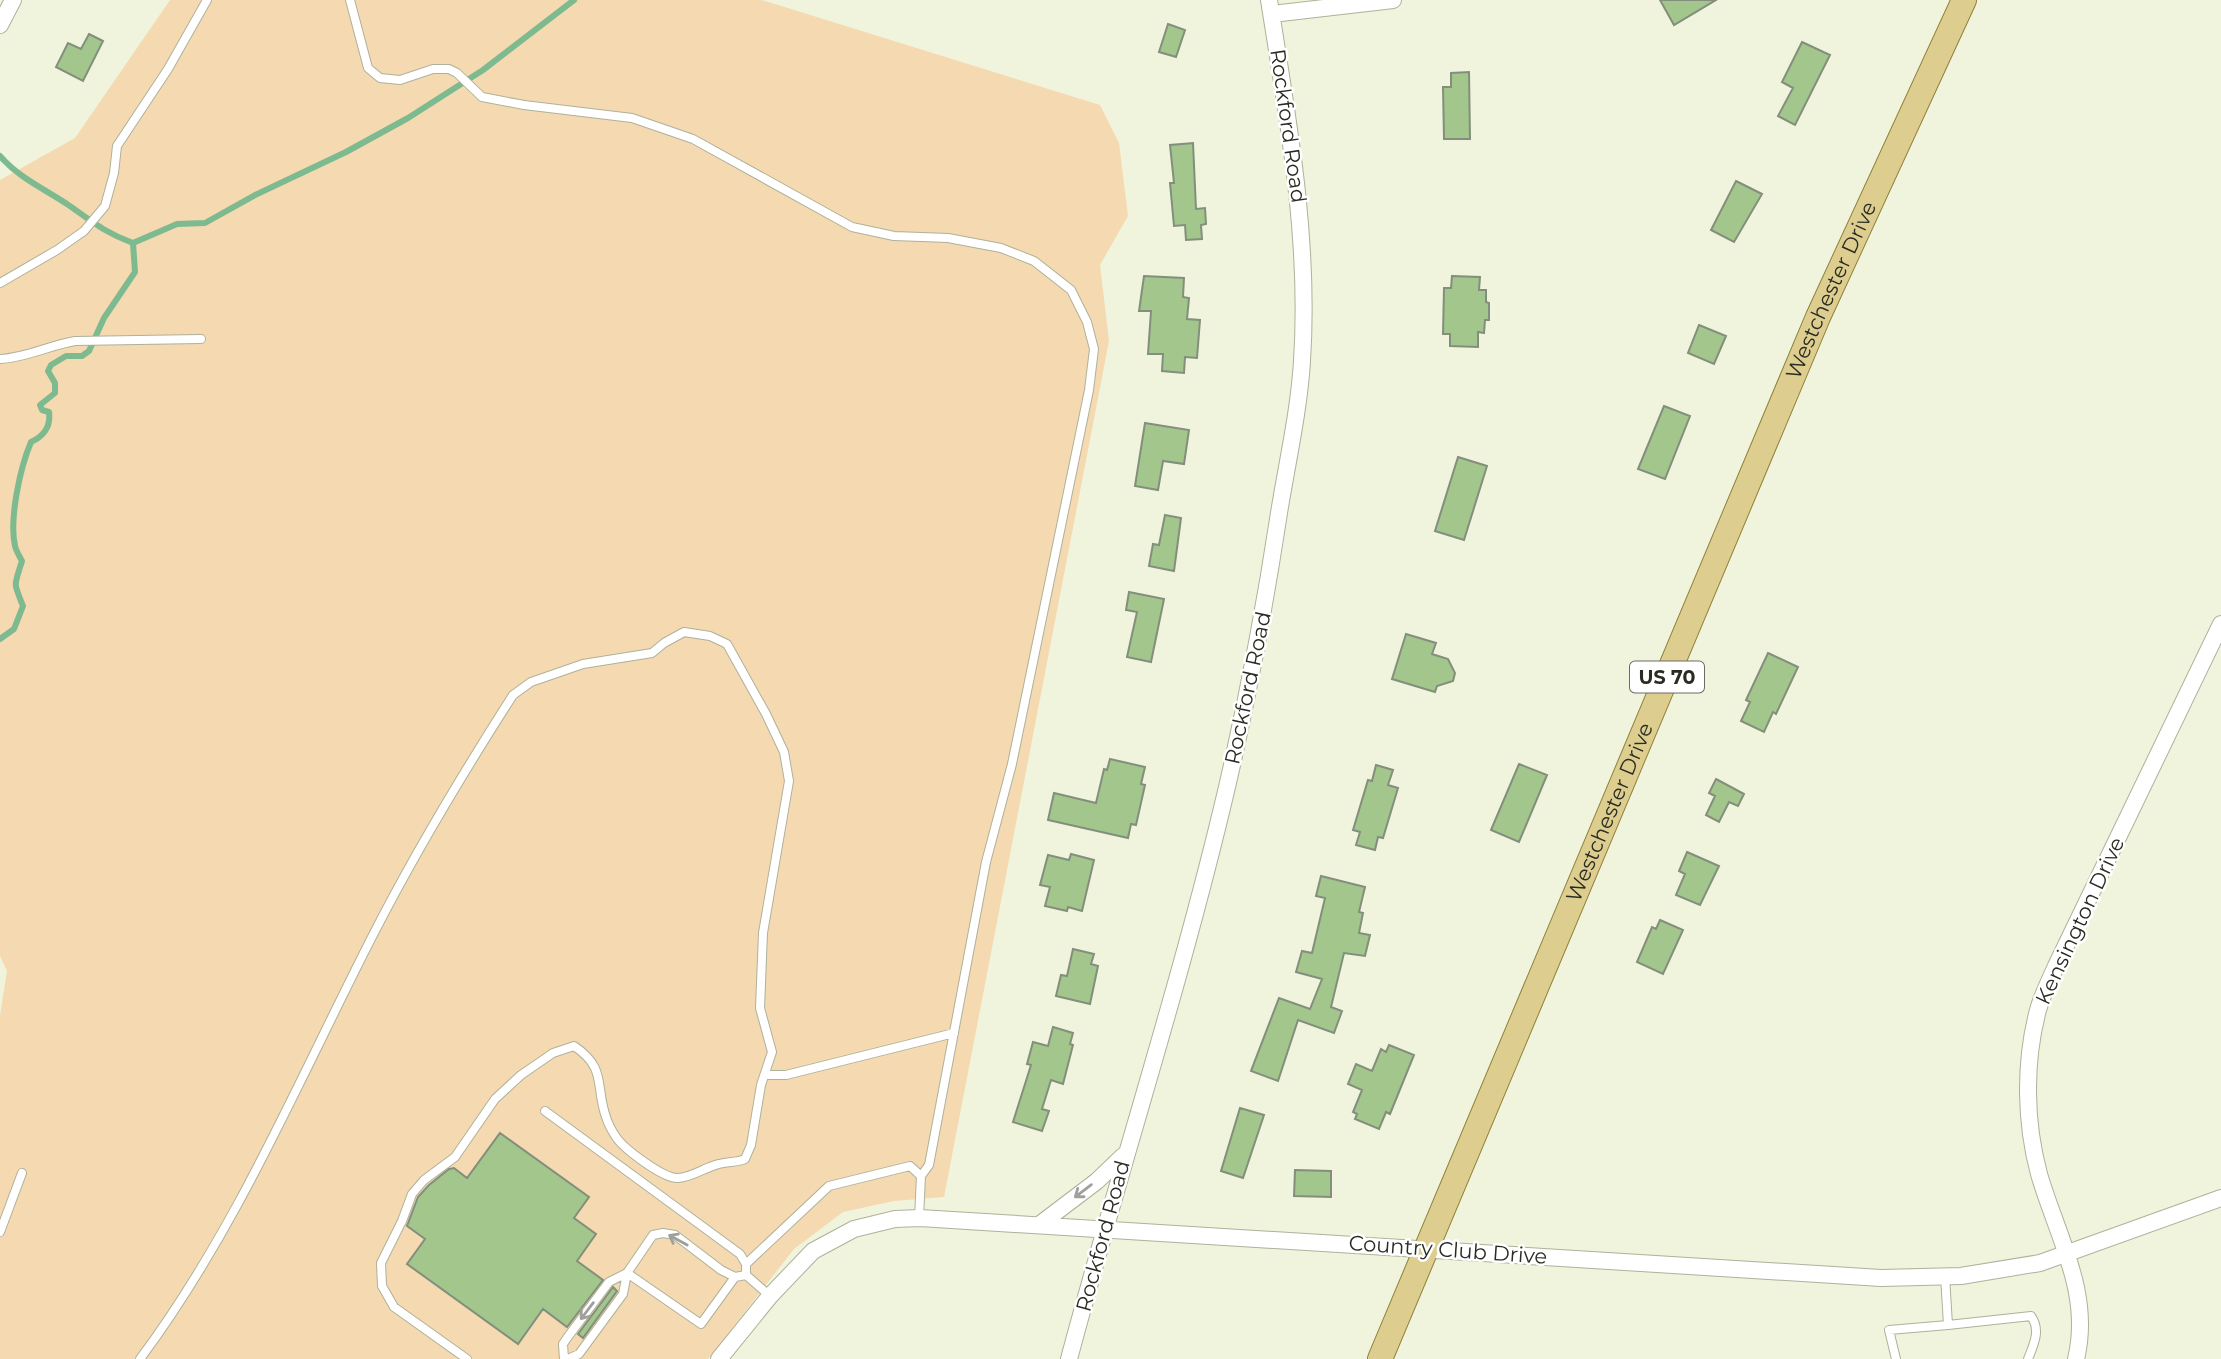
<svg xmlns="http://www.w3.org/2000/svg" width="2221" height="1359" font-family="Montserrat,sans-serif">
	<rect width="100%" height="100%" fill="#f0f4dc"/>
	<!-- grass -->
	<path fill="#f5d9b1" d="M170 0H762L1100 105 1119 143 1128 216 1100 265 1109 341 944 1197 894 1201 843 1212 794 1249 708 1359H0V1015L7 971 0 956V180L75 138Z"/>
	<g fill="none" stroke-linecap="round" stroke-linejoin="round">
		<!-- stream -->
		<path stroke="#7dba8f" stroke-width="6" d="M0 156C19 178 43 188 67 204 90 220 105 233 133 243L177 224 205 223 255 195 346 152 408 118 483 70 574 0
			M0 639 14 629 23 606C13 581 14 587 22 561 20 557 16 551 15 546 9 519 20 468 31 442 44 436 51 427 49 412L42 410 40 405 55 393V383L48 371 51 365 66 356H82L89 351 104 318 135 272 133 243"/>
	</g>
	<!-- building -->
	<path fill="#a2c68c" stroke="#838f7c" stroke-width="2" d="M1660 0H1716L1674 25Z
		M1168 24 1185 30 1176 57 1159 52Z
		M89 34 103 41 83 81 56 67 68 43 81 49Z
		M1802 42 1830 55 1795 125 1778 116 1793 88 1782 82Z
		M1469 72 1470 139H1444L1443 87H1451V73Z
		M1193 143 1196 209 1205 208 1206 224 1201 225 1202 239 1186 240 1185 225 1174 226 1170 183H1174L1170 145Z
		M1736 181 1762 194 1734 242 1711 230Z
		M1144 276 1184 278 1183 297 1189 298 1187 319 1200 320 1197 358 1185 357 1184 373 1162 371 1163 354H1148L1151 311H1139Z
		M1452 276 1480 277 1479 290H1486V302L1489 303V320H1485L1484 333 1478 332V347L1450 346V334H1443L1444 288H1451Z
		M1699 325 1726 336 1714 364 1688 353Z
		M1664 406 1690 416 1665 479 1638 469Z
		M1145 423 1189 430 1184 464 1163 461 1158 490 1135 486Z
		M1458 457 1487 466 1464 540 1435 531Z
		M1165 515 1181 518 1174 571 1149 566 1153 544 1159 545Z
		M1129 592 1164 599 1151 662 1127 657 1137 612 1126 610Z
		M1406 634 1436 643 1432 654 1448 659 1455 673 1453 681 1437 686 1435 692 1392 679Z
		M1768 653 1798 667 1776 714 1773 712 1764 732 1741 721 1750 702 1746 700Z
		M1110 759 1145 767 1141 784 1145 785 1136 825 1131 824 1128 838 1048 820 1054 793 1096 803 1104 769 1107 770Z
		M1519 764 1547 775 1519 842 1491 830Z
		M1376 765 1393 770 1388 785 1398 788 1383 838 1378 837 1375 850 1356 845 1360 832 1353 830 1368 780 1372 781Z
		M1716 779 1744 794 1738 806 1729 802 1719 822 1706 815 1715 796 1709 793Z
		M1687 852 1719 866 1700 905 1676 895 1685 874 1679 871Z
		M1071 854 1094 860 1082 911 1068 907 1067 911 1045 906 1050 887 1040 885 1048 855 1069 860Z
		M1321 876 1365 887 1359 912 1363 913 1359 933 1370 935 1365 956 1344 953 1331 1007 1342 1011 1334 1033 1298 1020 1278 1081 1251 1071 1279 998 1310 1009 1322 979 1296 972 1302 951 1312 953 1325 898 1316 896Z
		M1660 920 1683 930 1663 974 1637 962 1652 927 1656 929Z
		M1073 949 1094 954 1091 964 1098 966 1090 1004 1056 996 1061 975 1067 976Z
		M1053 1027 1073 1033 1070 1044 1073 1045 1063 1084 1051 1080 1042 1109 1049 1111 1042 1131 1013 1122 1031 1065 1027 1064 1033 1042 1048 1046Z
		M1389 1045 1414 1055 1390 1114 1386 1112 1379 1129 1355 1119 1357 1114 1353 1112 1362 1090 1348 1084 1356 1064 1372 1071 1381 1049 1386 1052Z
		M1240 1108 1264 1115 1243 1178 1221 1171Z
		M500 1133 589 1197 574 1218 596 1234 577 1261 603 1280 567 1327 543 1309 518 1344 407 1264 425 1239 407 1226 418 1197 429 1185 449 1169 454 1168 467 1178Z
		M1295 1170 1331 1171V1197L1294 1196Z
		M613 1287 617 1291 583 1338 578 1334Z"/>
	<g fill="none" stroke-linecap="round" stroke-linejoin="round">
		<!-- service casing -->
		<g stroke="#aeb19b" stroke-width="10">
			<path id="service" d="M350 0 368 68 380 78 400 80 433 69H449L457 73 482 97 524 105 632 118 693 139 852 227 894 236 948 238 1001 248 1034 261 1071 290 1087 322 1094 349 1089 390 1012 764 986 862 929 1165 921 1176
				M0 283 57 250 84 231 105 206 114 173 117 146 168 69 207 0
				M0 359C26 358 50 345 75 341L201 339
				M765 1075H786L954 1033
				M545 1111 740 1254 746 1264
				M0 1232 22 1173
				M627 1273 701 1324 735 1277
				M770 1296 746 1275V1264L829 1186 910 1166 921 1176 919 1218
				M1948 1325 2031 1316C2041 1330 2034 1344 2028 1359
				M140 1359C237 1229 300 1077 374 933 416 851 463 773 513 695L531 682 583 664 652 653 664 643 684 632 710 636 727 644 766 714 784 752 789 781 763 933 760 1008 772 1052 761 1085 751 1145 745 1159C736 1163 729 1161 719 1164 705 1167 693 1177 678 1178 664 1179 624 1149 616 1137 612 1131 608 1124 606 1117 595 1086 607 1068 574 1046L553 1053 521 1075 495 1099 455 1157 424 1180 412 1194 402 1221 381 1263 382 1286 394 1307 467 1359
				M564 1359 563 1344 567 1338 609 1282 627 1273
				M568 1359 579 1354 623 1294 627 1273 653 1235 663 1233 675 1235 721 1270 735 1277 746 1275
				M1896 1359 1889 1330 1948 1325 1945 1276"/>
		</g>
		<!-- minor casing -->
		<g stroke="#aeb19b" stroke-width="18">
			<path id="minor" d="M1272 14 1393 0
				M0 25 13 0
				M1039 1225 1097 1181 1123 1156
				M719 1359 770 1296 813 1251 854 1229 895 1219 920 1218 1881 1278 1961 1276 2040 1263 2221 1198
				M1069 1359C1120 1168 1182 979 1227 787 1248 696 1265 605 1279 513 1287 463 1299 411 1302 361 1310 239 1288 120 1269 0
				M2076 1359C2092 1293 2057 1236 2039 1174 2025 1122 2024 1063 2038 1010 2042 995 2050 980 2056 966L2221 624"/>
		</g>
		<!-- primary casing -->
		<g stroke="#8f8039" stroke-width="26">
			<g id="primary">
				<path id="s1" d="M1380 1359 1818 317 1964 0"/>
			</g>
		</g>
		<!-- service -->
		<use href="#service" stroke="#fff" stroke-width="8"/>
		<!-- minor -->
		<use href="#minor" stroke="#fff" stroke-width="16"/>
		<!-- primary -->
		<use href="#primary" stroke="#ddce8f" stroke-width="24"/>
	</g>
	<!-- one-way arrows -->
	<defs><path id="oneway-shaft" d="M-6 0H5M1.5-3L5.5 0L1.5 3" fill="none" stroke-width="1.6" stroke-linecap="round" stroke-linejoin="round" transform="scale(1.75)"/></defs>
	<g stroke="#9fa09c">
		<use href="#oneway-shaft" transform="translate(1083 1191) rotate(143)"/>
		<use href="#oneway-shaft" transform="translate(678 1240) rotate(-151)"/>
		<use href="#oneway-shaft" transform="translate(587 1311) rotate(127)"/>
	</g>
	<g text-anchor="middle" stroke-width="5" stroke-linejoin="round" paint-order="stroke">
		<!-- shield labels -->
		<rect fill="#fff" stroke="#6a6b65" stroke-width="2" x="1630" y="661.5" width="74" height="31" rx="5"/>
		<g font-size="19" font-weight="bold" fill="#2a2c23">
			<text x="1667" y="684">US 70</text>
		</g>
		<!-- street labels -->
		<g font-size="21" fill="#2a2c23" stroke="#fff">
			<text transform="translate(1288 126) rotate(82)" y="7">Rockford Road</text>
			<text dy="7" stroke="none"><textPath href="#s1" startOffset="1160">Westchester Drive</textPath></text>
			<text transform="translate(1248 688) rotate(-78)" y="7">Rockford Road</text>
			<text dy="7" stroke="none"><textPath href="#s1" startOffset="593">Westchester Drive</textPath></text>
			<text transform="translate(2080 921) rotate(-65)" y="7">Kensington Drive</text>
			<text transform="translate(1103 1236) rotate(-75)" y="7">Rockford Road</text>
			<text transform="translate(1448 1250) rotate(4)" y="7">Country Club Drive</text>
		</g>
	</g>
</svg>
